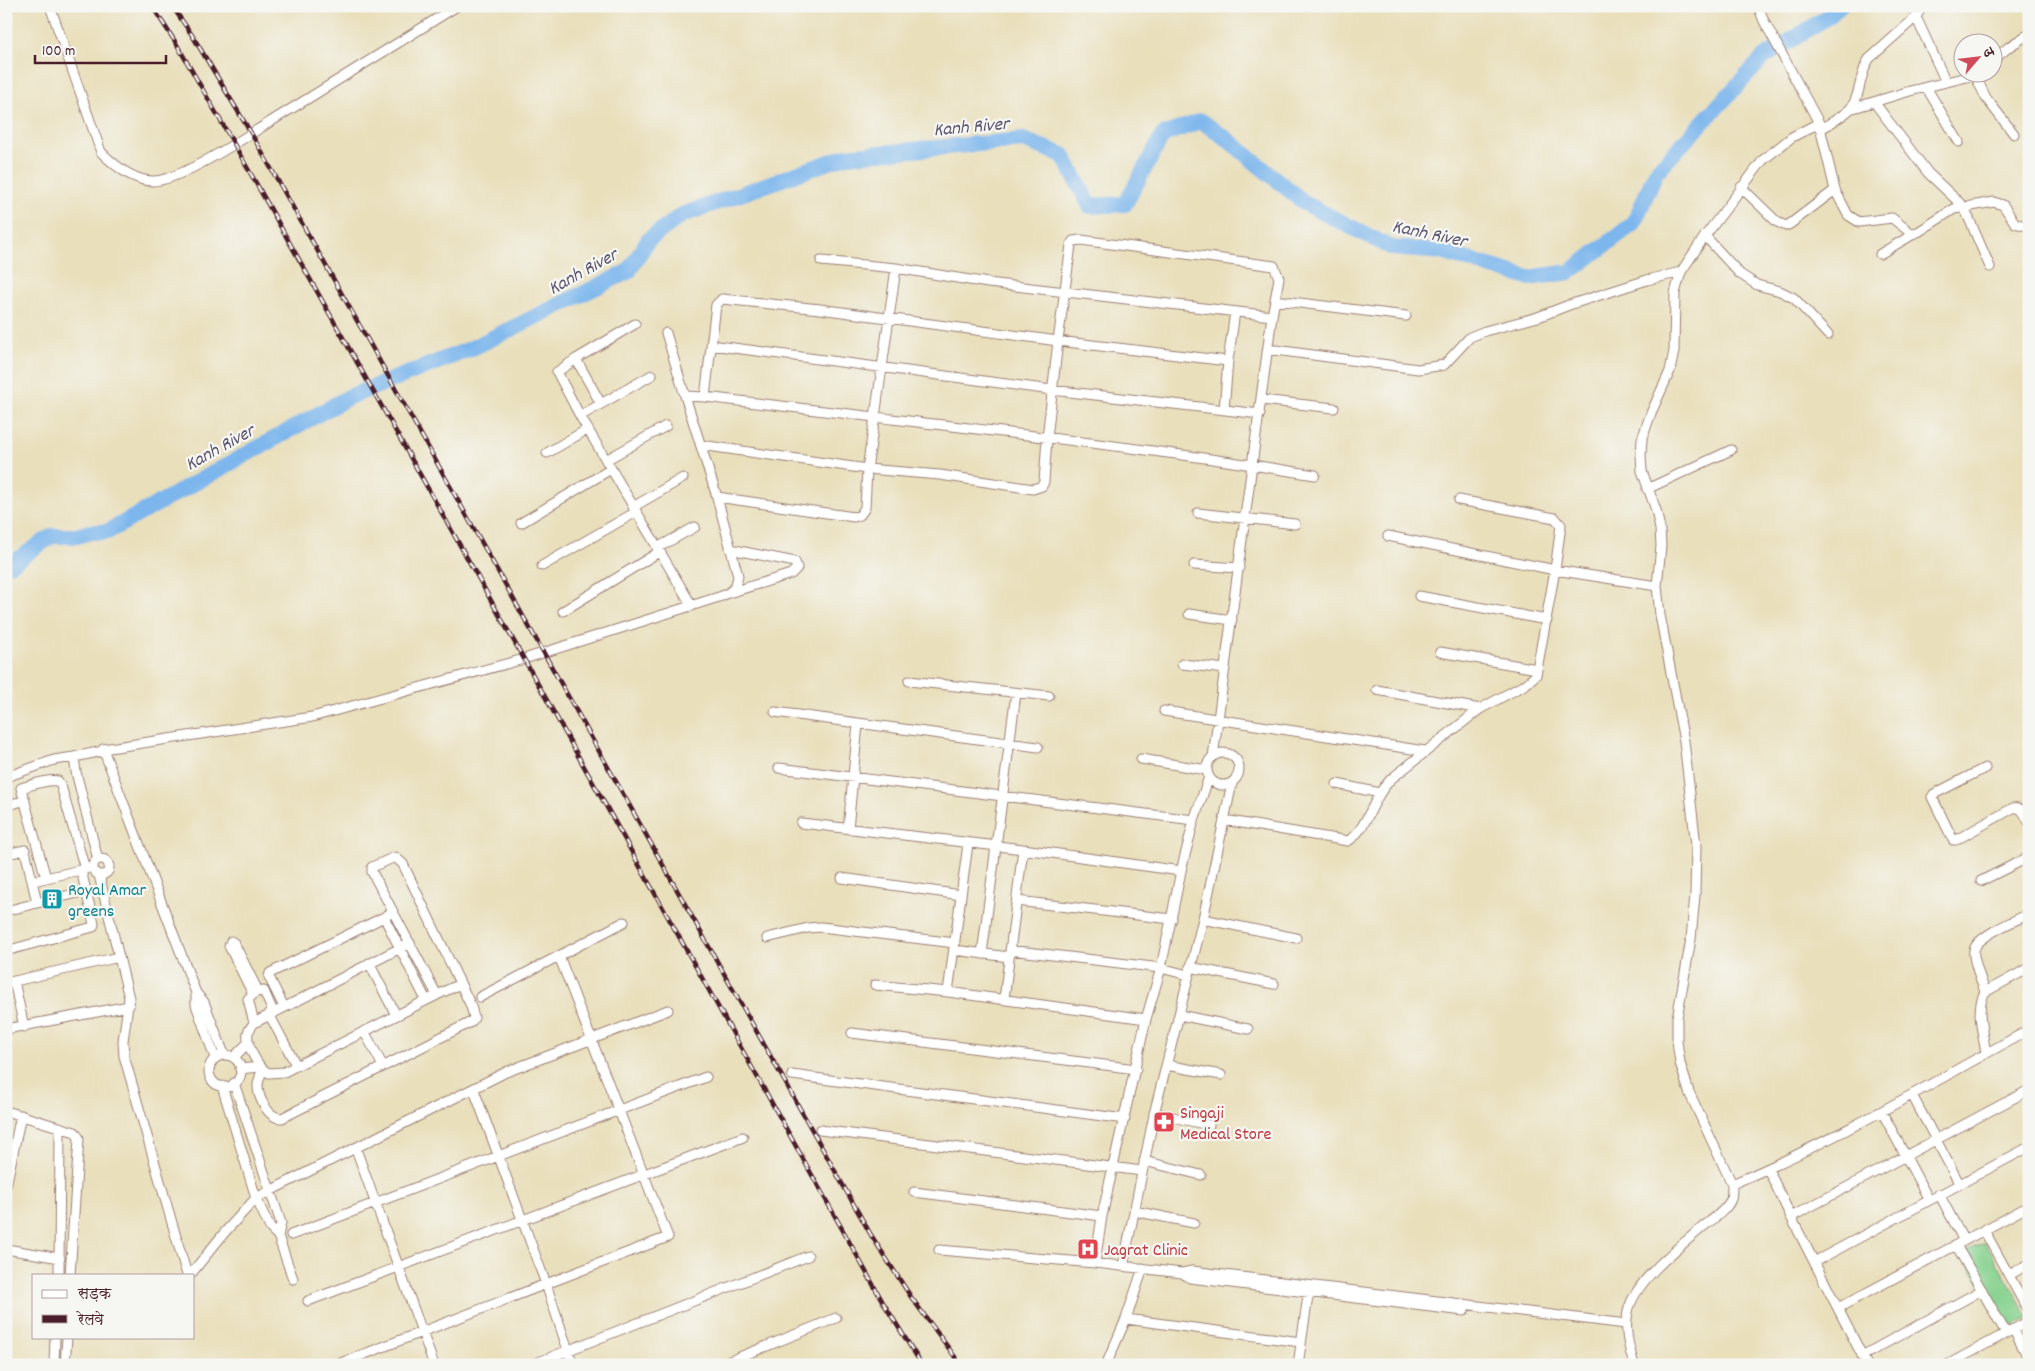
<svg xmlns="http://www.w3.org/2000/svg" width="2035" height="1371" font-family="Dekko,'Playpen Sans Deva',sans-serif">
	<rect width="100%" height="100%" fill="#f6f6f2"/>
	<filter id="ink" filterUnits="userSpaceOnUse"><feTurbulence type="fractalNoise" baseFrequency=".02" numOctaves="2"/><feDisplacementMap in="SourceGraphic" scale="10" xChannelSelector="R" yChannelSelector="G"/><feConvolveMatrix kernelMatrix="1 2 1 2 8 2 1 2 1" color-interpolation-filters="sRGB"/></filter>
	<filter id="wash" filterUnits="userSpaceOnUse"><feTurbulence type="fractalNoise" baseFrequency=".0096" numOctaves="4" result="noise"/><feDisplacementMap in="SourceGraphic" scale="20" xChannelSelector="R" yChannelSelector="G"/><feGaussianBlur stdDeviation="1.12" result="paint"/><feColorMatrix in="noise" values="0 0 0 0 0 0 0 0 0 0 0 0 0 0 0 0 0 1.4 0 .05"/><feComposite in="paint" operator="in"/></filter>
	<g filter="url(#wash)">
		<rect width="100%" height="100%" fill="#e9dfbb"/>
		<!-- green -->
		<path fill="#87d290" stroke="#68785e" d="M1985 1242 2029 1318 2006 1328 1962 1253Z"/>
		<g fill="none" stroke-linecap="round" stroke-linejoin="round">
			<!-- river -->
			<path stroke="#7bb6ed" stroke-width="16" d="M6 565 11 564 52 536H77L90 532H107L349 397 470 349 629 271 648 240 682 215 846 156 1023 140 1063 155 1090 206 1125 204 1163 135 1201 121 1227 139 1306 204 1392 248 1442 252 1529 278 1570 272 1634 223 1656 172 1763 58 1829 16 1840 6"/>
		</g>
	</g>
	<g filter="url(#ink)">
		<g fill="none" stroke-linecap="round" stroke-linejoin="round">
			<!-- minor casing -->
			<g stroke="#9a7f73" stroke-width="11">
				<path id="minor" d="M50 6 101 152C114 165 133 181 153 181 180 181 245 137 270 122 333 83 395 45 457 6
					M1758 6 1764 21 1819 123 1835 190 1848 215 1859 222 1892 218 1911 233 1918 232 1954 209 1994 202 2003 205 2015 223 2029 227
					M1916 17 1946 82
					M1992 61 2010 46 2029 34
					M1975 75 1986 98 2014 134
					M1926 87 1959 142
					M1874 102 1928 173 1964 207 1990 267
					M1850 109 1910 91 1975 75 1980 72
					M1821 129C1830 123 1842 117 1850 109 1861 97 1859 74 1869 59L1916 17 1922 6
					M1741 187 1777 222 1786 226 1790 224 1835 190
					M1705 236 1740 274 1757 285 1780 291 1794 298 1828 335
					M1880 254 1917 232
					M821 261 896 268 988 283 1272 316
					M1275 300 1406 316
					M635 324 576 359 557 372 580 416 692 606
					M666 333 685 396
					M711 345 1052 390 1260 414
					M1268 349 1418 369 1444 365 1470 337 1485 331 1538 317 1569 305 1647 280 1681 272
					M576 359 601 404
					M1228 361 1058 341 1071 245 1073 241 1081 240 1274 266 1279 278 1272 316 1252 465 1315 475
					M705 397 875 417 896 268
					M1262 400 1334 408
					M1224 410 1228 361 1235 312
					M580 416 652 375
					M701 445 867 469 940 475 1033 489 1042 486 1044 482 1047 438 1058 341 820 309 722 299 716 305 705 397 685 396 717 497 854 517 860 515 865 508 867 469 875 417C1001 432 1127 446 1252 465L1213 757
					M547 453 588 429
					M606 460 666 426
					M1647 489 1731 450
					M633 507 683 478
					M1198 513 1295 524
					M521 523 611 469
					M1388 536 1555 570 1657 586
					M657 548 695 527
					M730 549 795 562 797 568 791 574 732 592
					M1194 565 1239 568
					M542 566 636 512
					M1419 596 1547 620
					M563 611 659 552
					M1189 614 1232 620
					M1440 652 1537 669
					M1182 664 1225 669
					M909 681 1049 696
					M1377 690 1480 709
					M1164 711 1425 751
					M775 712 1038 747
					M1207 769a16 16 0 1 1 32 0a16 16 0 1 1-32 0Z
					M1141 759 1207 770
					M779 768 1194 820
					M1985 768 1934 794 1932 797 1953 840H1956L2013 808C2022 806 2025 815 2029 822
					M6 777 54 760 74 757
					M1209 777 1194 820 1181 871 1161 968 1146 1019 1102 1216 1095 1263 1182 1273 1192 1271 1626 1324
					M1337 784 1380 793
					M6 806 25 800
					M1224 820 1348 841C1363 832 1370 810 1379 795 1382 789 1387 784 1391 779L1480 709 1526 684 1536 675 1555 570 1561 525 1555 518 1459 500
					M801 823 1023 849 1181 871
					M848 829 858 724
					M6 854 25 850 37 903 6 911
					M93 867a8 8 0 1 1 16 0a8 8 0 1 1-16 0Z
					M98 860 76 772 74 757 103 751
					M99 875 129 998 123 1041 124 1056 187 1275
					M46 878 21 788C32 785 47 779 58 781L61 786 85 869
					M842 878 961 895
					M33 881 93 867
					M1981 881 2029 857
					M1017 901 1172 919
					M37 903 86 891
					M389 914 384 917 426 1000
					M1203 919 1296 938
					M767 938 808 928 821 927 955 943
					M954 950 1009 957
					M1010 950 1161 968 1188 975
					M6 951 93 927 94 924 81 870
					M982 954 1016 693
					M369 963 396 1015
					M1190 967 1274 984
					M14 981 24 1027
					M6 983 119 957
					M875 985 948 992 1146 1019
					M948 992 968 844
					M1985 992C1982 982 1972 958 1974 950 1977 936 2016 920 2029 914
					M196 993V1005L215 1058
					M253 994 229 946 231 941 234 943 258 991
					M437 995 460 984
					M480 997 624 922
					M1004 999 1023 849
					M284 1007 269 977 270 973 384 917
					M269 1014 296 1065
					M1179 1015 1248 1029
					M254 1023 248 999 256 992 264 991 273 1012
					M6 1029 129 1006
					M364 1031 383 1066
					M852 1033 1136 1069
					M1986 1053C1983 1034 1975 1009 1985 992L2029 968
					M224 1054 204 1002 196 993 103 749 312 717 524 659 722 596C733 591 736 588 738 576L717 497
					M209 1071a16 16 0 1 1 32 0a16 16 0 1 1-32 0Z
					M234 1057 249 1042
					M1166 1065 1221 1075
					M240 1069 259 1067
					M262 1070C261 1075 258 1080 258 1086 258 1097 268 1119 282 1118L471 1022 474 1018 471 1006 403 864 395 857 372 867V872L437 995 284 1072 269 1073C258 1069 246 1045 248 1033 249 1029 252 1026 254 1023L410 943
					M792 1075 1125 1119
					M234 1083 281 1223 278 1236
					M222 1086 256 1198 270 1228 278 1236 293 1279
					M474 1090 546 1284 573 1365
					M1912 1095 1959 1183
					M6 1111 75 1132 79 1138 70 1275
					M1882 1112 1929 1200
					M1154 1113 1209 1125
					M820 1130 1142 1171
					M356 1149 434 1365
					M1144 1161 1201 1175
					M1768 1169 1791 1217 1867 1365
					M1732 1184C1835 1141 1931 1083 2029 1030
					M6 1186 21 1115
					M914 1192 1102 1216
					M1939 1194 1964 1241
					M1134 1211 1194 1223
					M1791 1217 2029 1090
					M1984 1230 2029 1312
					M291 1235 706 1077
					M1956 1245 2006 1333
					M6 1249 60 1258
					M939 1250 1095 1263
					M1814 1262 2029 1147
					M1123 1266 1155 1110 1203 919 1232 783
					M1182 1273 1190 1278 1464 1311
					M59 1275 60 1127
					M190 1275 225 1232 256 1198 506 1072 668 1010
					M2009 1275 2029 1264
					M308 1301 743 1137
					M1838 1308 2029 1206
					M1126 1319 1301 1342
					M2013 1329 2029 1359
					M1862 1356 1982 1290
					M54 1365 55 1337
					M65 1365 67 1337
					M336 1365 668 1237 559 956
					M531 1365 808 1256
					M720 1365 836 1318
					M1106 1365 1126 1319 1143 1268
					M1298 1365 1309 1289
					M1634 1365C1629 1347 1624 1330 1628 1312 1634 1281 1680 1246 1704 1226 1713 1219 1727 1210 1731 1199 1732 1195 1732 1188 1732 1184L1689 1092 1680 1063 1677 1041V1018L1691 939 1695 895 1696 846 1684 741 1660 615 1657 586 1661 546 1660 529 1656 510 1642 471 1641 455 1642 439 1651 413 1670 371 1674 351 1675 293 1681 272 1705 236 1763 160 1792 137 1819 123
					M1947 1365 2029 1321"/>
			</g>
			<!-- minor -->
			<use href="#minor" stroke="#fff" stroke-width="9"/>
			<!-- rail casing -->
			<g stroke="#4a1f2b" stroke-width="4.5">
				<path id="rail" d="M152 6 176 43 234 144 524 659 884 1304 922 1365
					M172 6 192 35 251 133 369 342 871 1235 911 1297 961 1365"/>
			</g>
			<!-- rail -->
			<use href="#rail" stroke="#f6f6f2" stroke-width="2.5" stroke-dasharray="8" stroke-linecap="butt"/>
		</g>
	</g>
	<!-- icons -->
	<defs>
		<g id="building-square" transform="scale(1.125)"><rect x="-9" y="-9" width="18" height="18" rx="4" fill="#0f9aa8" stroke="#f6f6f2"/><path d="M-4-6H4V6H1V3H-1V6H-4ZM-2.5-4.3h1.7v1.8h-1.7ZM.8-4.3h1.7v1.8H.8ZM-2.5-1h1.7V.8h-1.7ZM.8-1h1.7V.8H.8Z" fill="#fff"/></g>
		<g id="pharmacy-square" transform="scale(1.125)"><rect x="-9" y="-9" width="18" height="18" rx="4" fill="#e0444e" stroke="#f6f6f2"/><path d="M-2-6h4v4h4v4h-4v4h-4v-4h-4v-4h4Z" fill="#fff"/></g>
		<g id="hospital-square" transform="scale(1.125)"><rect x="-9" y="-9" width="18" height="18" rx="4" fill="#e0444e" stroke="#f6f6f2"/><path d="M-5-5h3v3.5h4V-5h3V5h-3V1.5h-4V5h-3Z" fill="#fff"/></g>
	</defs>
	<g fill-rule="evenodd">
		<use href="#building-square" x="52" y="899"/>
		<use href="#pharmacy-square" x="1164" y="1122"/>
		<use href="#hospital-square" x="1088" y="1249"/>
	</g>
	<g text-anchor="middle" stroke-width="4.5" stroke-linejoin="round" paint-order="stroke">
		<!-- culture labels -->
		<g font-size="18" fill="#0d838f" stroke="#f6f6f2" text-anchor="start">
			<text x="68" y="895">Royal Amar<tspan x="68" dy="21">greens</tspan></text>
		</g>
		<!-- health labels -->
		<g font-size="18" fill="#be3a42" stroke="#f6f6f2" text-anchor="start">
			<text x="1180" y="1118">Singaji<tspan x="1180" dy="21">Medical Store</tspan></text>
			<text x="1104" y="1255">Jagrat Clinic</text>
		</g>
		<!-- water labels -->
		<g font-size="19" font-style="italic" fill="#5b546f" stroke="#f6f6f2">
			<text transform="translate(971 125) rotate(-5)" y="7">Kanh River</text>
			<text transform="translate(1430 232) rotate(12)" y="7">Kanh River</text>
			<text transform="translate(582 270) rotate(-29)" y="7">Kanh River</text>
			<text transform="translate(219 446) rotate(-29)" y="7">Kanh River</text>
		</g>
	</g>
	<!-- margin -->
	<rect width="2035" height="1371" fill="none" stroke="#f6f6f2" stroke-width="25"/>
	<!-- legend -->
	<rect x="32" y="1274" width="162" height="65" fill="#f6f6f2" stroke="#b1a0a2"/>
	<rect x="42" y="1290" width="25" height="8" fill="#ffffff" stroke="#b1a0a2"/>
	<text x="78" y="1298" font-size="15" fill="#4a1f2b">सड़क</text>
	<rect x="42" y="1315" width="25" height="8" fill="#4a1f2b" stroke="#b1a0a2"/>
	<text x="78" y="1324" font-size="15" fill="#4a1f2b">रेलवे</text>
	<!-- north arrow -->
	<g transform="translate(1978 58) rotate(62)"><circle r="24" fill="#f6f6f2" stroke="#b1a0a2"/>
	<path d="M0-4L9 19L0 12L-9 19Z" fill="#d1495b"/>
	<text y="-8" font-size="14" font-weight="bold" text-anchor="middle" fill="#4a1f2b">उ</text>
	</g>
	<!-- scale -->
	<path d="M35 55v8h131v-8" fill="none" stroke="#4a1f2b" stroke-width="2.5"/>
	<text x="42" y="55" font-size="15" fill="#4a1f2b" stroke="#f6f6f2" stroke-width="4" paint-order="stroke">100 m</text>
</svg>
